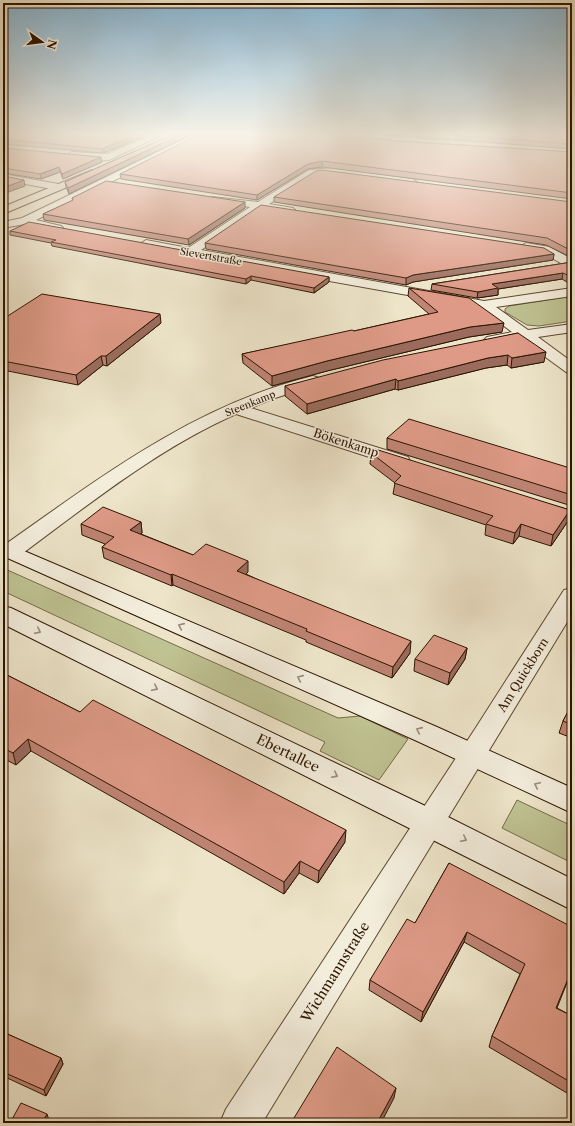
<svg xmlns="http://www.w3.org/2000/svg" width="575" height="1126" font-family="'Libre Caslon Text',serif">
	<rect width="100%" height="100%" fill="#ede4c9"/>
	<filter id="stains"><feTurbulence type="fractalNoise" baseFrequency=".005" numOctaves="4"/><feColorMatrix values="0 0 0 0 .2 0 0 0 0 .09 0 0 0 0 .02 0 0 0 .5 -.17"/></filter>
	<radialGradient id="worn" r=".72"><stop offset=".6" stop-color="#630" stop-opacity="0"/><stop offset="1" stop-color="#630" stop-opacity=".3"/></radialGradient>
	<!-- green -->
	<path fill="#bfc292" stroke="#766c49" d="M572 296V321L539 326 527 325 505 312V309L509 306Z
		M3 568 338 718 360 716 408 739 379 780 320 751 325 742 3 591Z
		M517 800 572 826V863L502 828Z"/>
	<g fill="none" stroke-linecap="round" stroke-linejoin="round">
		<!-- minor casing -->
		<g stroke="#5e4932" stroke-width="2">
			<path id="minor" d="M153 134H164L109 160C100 161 74 161 67 155L72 152 107 154Z
				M195 134H206L36 220 61 226 63 228 61 230 57 231 25 224 3 228V222L22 218Z
				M332 134H365L445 141 450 144 445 147 336 137Z
				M332 168 412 179 417 182 412 185 332 174 314 175 269 204 293 208 295 210 293 212 262 209 201 250 484 301 572 288V296L496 307 528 330 572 324V332L538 337 572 362V374L566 372 522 340 492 345 487 343 484 340 487 337 512 332 480 308 146 248 140 244 146 240 188 248 250 207 212 201 211 199 212 197 258 202 309 170Z
				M3 174 58 184 63 187 58 190 3 180Z
				M526 243 550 247 572 259V266H566L543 253 522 250 520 247Z
				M313 376 319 378 321 381 319 384 272 399 251 408 408 457 410 461 408 465 401 467 394 465 236 414C157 449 88 505 19 556L11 558 3 555V546C101 477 195 405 313 376Z
				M572 588V614L262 1123H220L226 1109 475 729 564 590Z"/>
		</g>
		<!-- secondary casing -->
		<g stroke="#2e1500" stroke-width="2">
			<path id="secondary" d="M3 542 437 727 572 788V813L417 741 3 556Z
				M3 606 11 608 440 813 572 879V910L3 624Z"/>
		</g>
		<!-- primary casing -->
		<g stroke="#2e1500" stroke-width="2">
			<path id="primary" d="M92 170 96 171 97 173 96 175 3 214V207Z"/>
		</g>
		<!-- minor -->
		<use href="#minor" fill="#f3eddc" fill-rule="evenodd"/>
		<!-- secondary -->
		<use href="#secondary" fill="#f3eddc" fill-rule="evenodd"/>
		<!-- primary -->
		<use href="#primary" fill="#ede4c9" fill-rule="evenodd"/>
	</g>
	<!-- wall -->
	<path fill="#bf8474" stroke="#2e1500" d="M3 134H149L103 153 3 144Z
		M174 134 69 194 66 187 65 182Z
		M378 134H572V149Z
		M397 141 572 152V199L322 167 308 169 257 200 121 179 120 174Z
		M3 148 102 162 63 179 60 172 41 179 3 173Z
		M274 197 572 202V258L546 245 274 202Z
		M72 198 245 208 189 245 44 220 43 214 73 201Z
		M10 231 329 277V282L314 293 251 280 246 284 52 246 51 243 10 235Z
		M205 243 554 254 553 260 413 282 406 285 206 249Z
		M572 262V284H570L562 279 498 289V295L477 298 431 290 432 284Z
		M409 288 502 332 469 337 327 371 272 386 243 363 242 354 354 331 429 314 408 296Z
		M3 319 161 323 107 366 103 365 78 385 3 370Z
		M518 333 544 362 511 368 507 365 486 368 398 390 395 389 307 414 285 396V386Z
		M387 438 570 468 569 473H572V506L387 449Z
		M371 453 570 510 568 521 551 546 519 536 513 544 485 535 486 525 393 494 395 483 370 464Z
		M141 522 142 533 141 534 193 555 248 572 246 574 410 653 392 678 306 642V640L173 585 172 586 104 558 102 547 105 544 82 535 81 524Z
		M467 648 465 659 448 685 414 671 415 659Z
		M3 673 80 712 345 842 318 883 299 873 284 894 31 751 16 765 3 758Z
		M572 704V738L559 733 563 721Z
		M449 863 572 970 557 1008 572 1016V1096L489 1047 492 1036 520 974 464 942 421 1022 369 990 370 980 415 923Z
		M3 1032 61 1058 63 1064 46 1096 3 1076Z"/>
	<!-- shaded-wall -->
	<path fill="#9b6c5e" stroke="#2e1500" d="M138 134H149L103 153 102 149Z
		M182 134H192L69 194 68 188Z
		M101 157 102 162 63 179 62 174Z
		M322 161V167L308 169 257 200V195L308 164Z
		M59 167 60 172 41 179 40 174Z
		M24 180 25 186 3 194V188Z
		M245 202V208L189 245 188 239Z
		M554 254 553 260 413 282 406 285V278L413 275Z
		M563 273 562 279 498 289V295L477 298 478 292 492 284Z
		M251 276V280L246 284V279Z
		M329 277V282L314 293V288Z
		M571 277H572V284H570Z
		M160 314 161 323 107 366 106 356Z
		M504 323 502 332 469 337 327 371 272 386V376L327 361 470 327Z
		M546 352 544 362 511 368 512 358Z
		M508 355 507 365 486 368 398 390V381L488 358Z
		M101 356 103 365 78 385 76 375Z
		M396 379 395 389 307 414V404Z
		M570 510 568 521 551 546 553 535Z
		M141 522 142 533 131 541 130 530Z
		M521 524 519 536 513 544 515 533Z
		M248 561V572L238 582 237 571Z
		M172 574 173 585 172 586 171 575Z
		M411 641 410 653 392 678 393 667Z
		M467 648 465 659 448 685 450 673Z
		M28 739 31 751 16 765 13 753Z
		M346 830 345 842 318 883 319 871Z
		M300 861 299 873 284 894V882Z
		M467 932 464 942 421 1022 423 1012Z
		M61 1058 63 1064 46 1096 44 1090Z
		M396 1088 394 1098 381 1123H377Z
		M47 1114 49 1120 47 1123H42Z"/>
	<!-- building -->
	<path fill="#de9a87" stroke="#2e1500" d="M3 134H138L102 149 3 139Z
		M174 134H182L68 188 65 182Z
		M200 134H338L397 141 572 152V193L322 161 308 164 257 195 120 174Z
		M440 134H572V144Z
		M3 148 101 157 62 174 59 167 40 174 3 168Z
		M322 170 572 202V251L547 238 274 197 316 171Z
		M3 176 24 180 3 188Z
		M106 181 245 202 188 239 43 214 73 200 72 198Z
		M261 205 544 248 554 254 413 275 406 278 205 243Z
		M29 222 329 277 314 288 251 276 246 279 51 242 56 240 10 231Z
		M572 262V277L563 273 492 284 498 288 478 292 432 284Z
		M409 288 469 298 504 323 470 327 327 361 272 376 242 354 352 330 354 331 438 312Z
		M42 294 160 314 106 356H101L76 375 3 361V319Z
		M518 333 546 352 512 358 508 355 488 358 398 381 396 379 307 404 285 386 383 360Z
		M409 419 570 468 568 472 572 473V495L387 438Z
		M375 449 570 510 553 535 521 524 515 533 486 524 493 516 394 483 401 476 371 453Z
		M103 507 141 522 130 530 193 555 206 544 248 561 237 571 411 641 393 667 306 631 307 629 172 574 171 575 102 547 114 537 81 524Z
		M434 635 467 648 450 673 415 659Z
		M3 673 80 712 93 700 346 830 319 871 300 861 284 882 28 739 13 753 3 748Z
		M572 704V725L563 721Z
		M449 863 572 927V969L556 1008 572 1016V1083L492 1036 525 964 467 932 423 1012 370 980 407 919 415 923Z
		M3 1032 61 1058 44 1090 3 1072Z
		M337 1047 396 1088 377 1123H291Z
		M21 1103 47 1114 42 1123H10Z"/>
	<!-- one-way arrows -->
	<defs><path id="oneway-chevron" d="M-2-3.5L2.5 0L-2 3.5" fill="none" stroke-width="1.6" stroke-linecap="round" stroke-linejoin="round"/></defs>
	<g stroke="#9a8c79">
		<use href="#oneway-chevron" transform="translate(181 626) rotate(-156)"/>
		<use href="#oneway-chevron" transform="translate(38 631) rotate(26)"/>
		<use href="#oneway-chevron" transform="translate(300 678) rotate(-156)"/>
		<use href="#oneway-chevron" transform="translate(155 688) rotate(26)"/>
		<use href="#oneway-chevron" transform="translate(419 730) rotate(-156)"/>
		<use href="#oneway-chevron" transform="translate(335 775) rotate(26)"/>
		<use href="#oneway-chevron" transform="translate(537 785) rotate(-155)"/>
		<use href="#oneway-chevron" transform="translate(464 839) rotate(27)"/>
	</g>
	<!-- sky -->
	<linearGradient id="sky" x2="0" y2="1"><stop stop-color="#89b8d6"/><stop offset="0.46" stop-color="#f7f3e7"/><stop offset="1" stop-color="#f7f3e7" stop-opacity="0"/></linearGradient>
	<rect width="575" height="292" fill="url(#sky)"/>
	<g text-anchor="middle" stroke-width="3" stroke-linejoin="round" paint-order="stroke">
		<!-- far-street labels -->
		<g font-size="10" fill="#2e1500" stroke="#f3eddc">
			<text transform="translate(211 256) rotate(10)" y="4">Sievertstraße</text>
			<text transform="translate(250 403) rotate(-22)" y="4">Steenkamp</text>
		</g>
		<!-- street labels -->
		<g font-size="12" fill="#2e1500" stroke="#f3eddc">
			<text transform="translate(346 443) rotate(18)" y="4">Bökenkamp</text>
			<text transform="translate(523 675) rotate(-58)" y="4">Am Quickborn</text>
		</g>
		<!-- near-street labels -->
		<g font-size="14" fill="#2e1500" stroke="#f3eddc">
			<text transform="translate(288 753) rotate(26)" y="5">Ebertallee</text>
			<text transform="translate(335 972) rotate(-58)" y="5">Wichmannstraße</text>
		</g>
	</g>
	<!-- margin -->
	<rect width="575" height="1126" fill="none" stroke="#ede4c9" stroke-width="16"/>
	<rect x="4" y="4" width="567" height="1118" fill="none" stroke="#2e1500" stroke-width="2"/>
	<rect x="8" y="8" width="559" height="1110" fill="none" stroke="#2e1500"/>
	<!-- north arrow -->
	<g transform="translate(42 42) rotate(104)" stroke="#f3eddc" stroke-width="3" paint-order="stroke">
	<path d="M0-3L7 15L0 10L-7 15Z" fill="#2e1500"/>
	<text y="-6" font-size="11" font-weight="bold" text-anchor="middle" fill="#2e1500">N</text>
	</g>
	<rect width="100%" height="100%" filter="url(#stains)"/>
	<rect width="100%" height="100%" fill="url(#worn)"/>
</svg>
